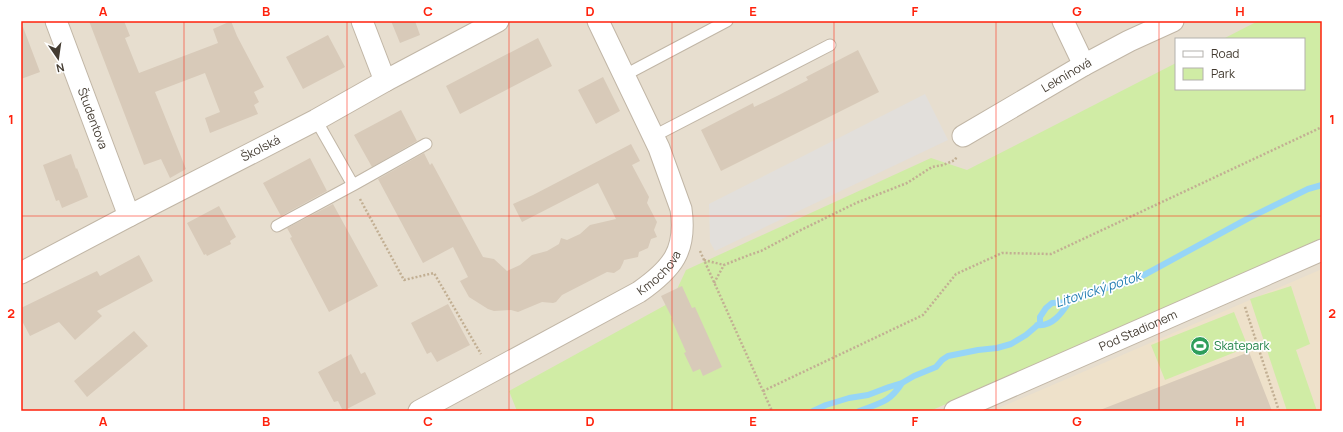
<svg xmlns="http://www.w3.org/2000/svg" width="1343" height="432" font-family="Manrope,sans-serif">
	<rect width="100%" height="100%" fill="#f3ece1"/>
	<!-- residential -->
	<path fill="#e7decf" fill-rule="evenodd" d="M21 21H1322V411H21ZM1176 39H1304V89H1176Z"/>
	<!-- education -->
	<path fill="#eee1ca" d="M1322 269V411H992Z"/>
	<!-- green -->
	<path fill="#d0eca5" d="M1258 21H1322V241L930 411H517L509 391 671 302 686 270 931 158 967 170 1176 63V89H1304V39H1223Z
		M1291 286 1310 344 1296 350 1317 411H1287L1250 299Z
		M1234 312 1248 347 1165 380 1151 345Z"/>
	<!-- parking -->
	<path fill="#e2dfdb" d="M925 94 948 140 715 251 710 242 709 204Z"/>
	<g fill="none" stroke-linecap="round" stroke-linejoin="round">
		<!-- stream -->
		<path stroke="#96d5f7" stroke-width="6" d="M1037 325C1052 327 1062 313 1069 302
			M813 411 826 405 849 398 868 395 889 387 902 383 914 376 936 367 942 360 948 356 978 350 997 348 1011 344 1026 335 1040 323V317L1046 308 1052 303 1069 302 1103 289 1133 281 1247 219 1308 189 1322 185
			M859 411C880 403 889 403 902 383"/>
	</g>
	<!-- building -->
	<path fill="#d8cab9" d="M89 21H124L130 36 125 38 139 73 218 43 213 29 231 21 237 36 264 87 254 92 259 102 254 105 258 114 210 133 205 118 220 112 205 73 155 92 186 169 170 178 161 159 144 165Z
		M391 21H415L420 35 400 43Z
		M21 27H23L40 72 21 79Z
		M328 35 345 67 303 89 286 57Z
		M538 38 552 66 460 114 446 86Z
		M858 50 879 92 721 171 701 130 753 103 754 107 777 96 808 80 806 77Z
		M603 77 620 111 596 124 578 90Z
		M401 110 417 141 372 167 354 135Z
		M631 144 640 161 632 165 649 197 647 203 657 222 654 230 657 237 651 239 648 248 639 252 638 257 624 260 623 263 620 269 614 273 607 272 562 295 556 302 553 303 542 302 518 312 511 310 494 311 488 309 469 297 460 281 468 277 453 247 423 263 378 179 424 153 430 165 432 163 483 257 494 259 507 271 520 265 532 255 547 251 559 244 561 238 567 240 580 234 590 225 616 219 598 183 522 222 513 204 533 195Z
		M71 154 76 169 77 168 88 197 62 208 59 200 56 201 43 165Z
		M310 158 327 191 281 216 263 183Z
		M333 204 378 286 329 312 290 238 292 237 287 228Z
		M219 206 236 237 230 241 231 244 207 256 206 254 204 255 187 223Z
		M139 255 153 281 97 311 102 316 75 340 59 322 30 336 21 319V308L97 271 100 276Z
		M682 286 692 308 695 307 722 367 703 376 700 369 693 372 684 353 686 352 671 318H672L661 296Z
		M448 304 470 345 437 362 431 352 427 354 411 323Z
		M134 331 148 346 87 397 74 381Z
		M1249 352 1272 411H1100V410Z
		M351 354 361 374 365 372 376 394 343 411 338 401 334 402 318 372Z"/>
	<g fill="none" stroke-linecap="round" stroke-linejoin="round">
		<!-- lane casing -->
		<g stroke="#c1b6a6" stroke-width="13">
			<path id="lane" d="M625 75 727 21
				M654 136 830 45
				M353 185 426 144
				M277 226 353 185 316 120"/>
		</g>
		<!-- street casing -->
		<g stroke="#c1b6a6" stroke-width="23">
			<g id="street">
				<path id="s1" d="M56 21 129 216"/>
				<path d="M362 21 385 81"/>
				<path d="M1063 21 1084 65"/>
				<path id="s2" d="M963 136 1084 65 1129 41 1173 21"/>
				<path id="s3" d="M21 273 129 216 316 120 385 81 498 21"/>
				<path id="s4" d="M419 411 639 292C672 269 687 251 681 209L659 148 598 21"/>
				<path id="s5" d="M955 411 1322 250"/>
			</g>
		</g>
		<!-- path -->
		<path stroke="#c2af93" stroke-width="2.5" stroke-dasharray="2 2" stroke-linecap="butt" d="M360 199 404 280 434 273 481 354
			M700 251 772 411
			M704 260 724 265
			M714 283 724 265 749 255 761 251 799 231 856 203 907 183 932 167 943 165 955 160 957 156
			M1245 307 1279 411
			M763 391 923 315 956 274 1002 253 1051 254 1322 127"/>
		<!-- lane -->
		<use href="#lane" stroke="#fff" stroke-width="11"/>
		<!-- street -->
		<use href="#street" stroke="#fff" stroke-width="21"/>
	</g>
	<!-- grid -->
	<path fill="none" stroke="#ff220c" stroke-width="1" stroke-opacity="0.55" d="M184 21V411M347 21V411M509 21V411M672 21V411M834 21V411M996 21V411M1159 21V411M21 216H1322"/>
	<!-- icons -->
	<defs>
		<g id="stadium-disc" transform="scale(1)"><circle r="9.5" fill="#2e9e5b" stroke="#fff"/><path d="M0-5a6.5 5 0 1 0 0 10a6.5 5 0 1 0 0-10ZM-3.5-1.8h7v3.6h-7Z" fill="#fff"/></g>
	</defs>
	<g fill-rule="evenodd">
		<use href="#stadium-disc" x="1200" y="346"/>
	</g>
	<g text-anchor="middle" stroke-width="3.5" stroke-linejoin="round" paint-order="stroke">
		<!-- street labels -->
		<g font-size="12" fill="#443c32" stroke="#fff">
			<text dy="4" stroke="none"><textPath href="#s2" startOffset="120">Leknínová</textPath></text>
			<text dy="4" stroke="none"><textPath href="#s1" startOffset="104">Študentova</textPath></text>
			<text dy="4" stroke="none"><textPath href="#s3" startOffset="270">Školská</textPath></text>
			<text dy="4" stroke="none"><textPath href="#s4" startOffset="278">Kmochova</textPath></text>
			<text dy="4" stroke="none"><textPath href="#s5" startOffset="200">Pod Stadionem</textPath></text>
		</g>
		<!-- leisure labels -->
		<g font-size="12" fill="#27864d" stroke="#fff" text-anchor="start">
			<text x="1214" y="350">Skatepark</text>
		</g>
		<!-- water labels -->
		<g font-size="13" font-style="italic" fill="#217cb1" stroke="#fff">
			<text transform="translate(1098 289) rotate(-18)" y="5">Litovický potok</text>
		</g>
	</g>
	<!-- border -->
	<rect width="1343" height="432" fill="none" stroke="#ffffff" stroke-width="44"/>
	<!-- legend -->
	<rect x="1175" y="38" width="130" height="52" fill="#ffffff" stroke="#b4b1ad"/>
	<rect x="1183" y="51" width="20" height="6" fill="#ffffff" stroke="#b4b1ad"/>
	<text x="1211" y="58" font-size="12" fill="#443c32">Road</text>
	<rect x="1183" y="68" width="20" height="12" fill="#d0eca5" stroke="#b4b1ad"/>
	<text x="1211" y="78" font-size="12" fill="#443c32">Park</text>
	<!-- north arrow -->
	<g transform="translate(58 58) rotate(167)" stroke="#ffffff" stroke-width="3" paint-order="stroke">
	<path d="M0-3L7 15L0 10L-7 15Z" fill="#443c32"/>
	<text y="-6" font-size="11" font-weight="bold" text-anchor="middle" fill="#443c32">N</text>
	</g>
	<rect x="22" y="22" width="1299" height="388" fill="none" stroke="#ff220c" stroke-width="1.5"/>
	<g font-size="13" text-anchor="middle" font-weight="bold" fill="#ff220c">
		<text x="103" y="16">A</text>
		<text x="266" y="16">B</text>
		<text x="428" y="16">C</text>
		<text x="590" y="16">D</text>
		<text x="753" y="16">E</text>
		<text x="915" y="16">F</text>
		<text x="1077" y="16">G</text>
		<text x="1240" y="16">H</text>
		<text x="11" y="124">1</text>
		<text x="1332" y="124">1</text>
		<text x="11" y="318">2</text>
		<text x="1332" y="318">2</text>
		<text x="103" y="426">A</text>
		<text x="266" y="426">B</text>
		<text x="428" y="426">C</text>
		<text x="590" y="426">D</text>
		<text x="753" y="426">E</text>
		<text x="915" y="426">F</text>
		<text x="1077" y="426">G</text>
		<text x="1240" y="426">H</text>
	</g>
</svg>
